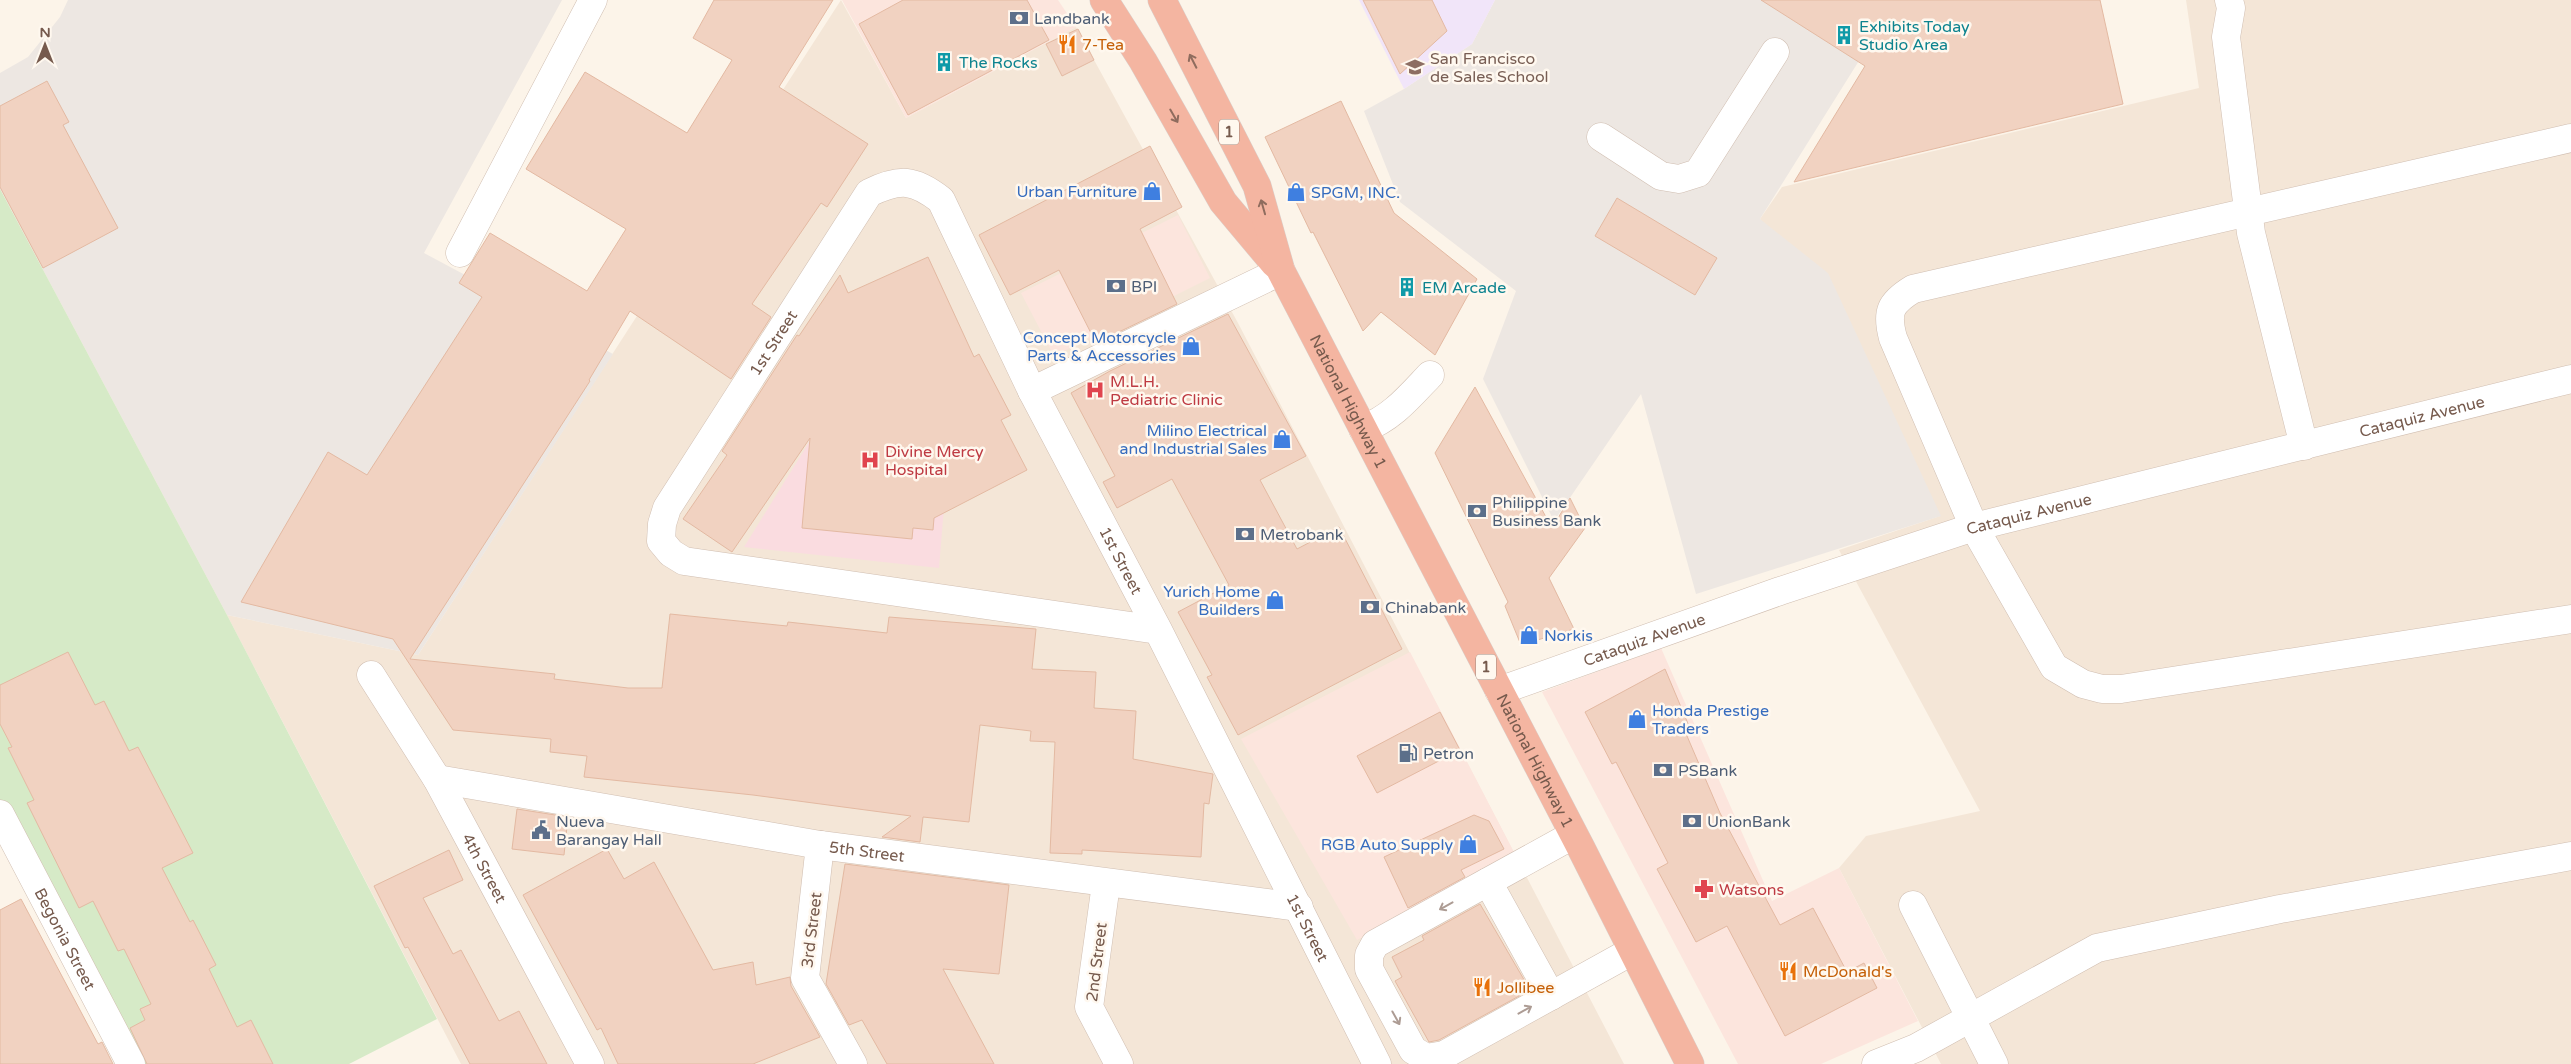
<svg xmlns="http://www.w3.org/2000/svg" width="2571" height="1064" font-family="'Varela Round',sans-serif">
	<rect width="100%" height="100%" fill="#fcf4e9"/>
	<!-- residential -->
	<path fill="#f4e6d7" d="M841 0 906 118 1076 27 1238 323 1624 1064H461L227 615 418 655Z
		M2186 0H2571V1064H1941L1839 868 1866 836 1980 811 1839 550 1940 516 1760 219 1782 187 2199 88Z"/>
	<!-- commercial -->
	<path fill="#fce5dd" d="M842 0H1058L1076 27 906 118Z
		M1178 215 1210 278 1054 356 1021 293Z
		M1661 648 1772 901 1839 868 1918 1021 1821 1064H1738L1542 692Z
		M1410 652 1516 856 1357 940 1241 739Z"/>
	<!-- industrial -->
	<path fill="#ede7e2" d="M68 0H562L424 253 613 354 418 655 227 615 0 189V73L28 57 60 17Z
		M1495 0H1897L1760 219 1828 273 1941 516 1696 594 1641 394 1554 521 1483 379 1516 291 1400 202 1364 111 1404 89 1472 44Z"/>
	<!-- education -->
	<path fill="#f1e5f9" d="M1359 0H1495L1472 44 1404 89Z"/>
	<!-- medical -->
	<path fill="#fadce0" d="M842 382 947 470 939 568 744 547 805 449Z"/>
	<!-- green -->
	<path fill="#d6eac7" d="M0 189 227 615 437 1019 349 1064H133L0 805Z"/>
	<!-- building -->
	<path fill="#f1d2c1" stroke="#e3b9a2" d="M714 0H833L779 87 868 144 827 207 821 203 752 304 771 317 731 379 630 311 589 380 590 381 410 659 555 674 554 679 628 688H662L670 614 787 626 788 622 887 633 889 617 1036 629 1032 669 1096 672 1094 708 1136 711 1133 759 1213 774 1209 804 1204 803 1201 857 1082 850V854L1050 853 1055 742 1030 741 1031 731 980 725 969 822 923 817 920 842 882 837 911 816 753 795 584 777 587 756 550 752 551 739 453 730 393 639 241 602 328 452 367 475 482 297 459 283 490 233 587 291 626 229 526 169 585 72 687 133 732 60 693 38Z
		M903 0H1027L1049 40 908 115 859 24Z
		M1363 0H1432L1447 31 1400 74Z
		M1761 0H2100L2123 104 1794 182 1865 66Z
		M1078 29 1094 60 1062 76 1046 44Z
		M47 81 69 122 63 125 118 228 43 268 0 187V106Z
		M1341 101 1394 213 1477 279 1435 355 1381 312 1363 331 1313 232 1311 233 1265 137Z
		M1150 146 1182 207 1140 229 1177 304 1096 343 1059 270 1010 295 979 235Z
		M1617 198 1717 258 1695 295 1595 236Z
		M928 257 974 357 979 354 1011 415 1001 420 1027 470 934 518 933 530 913 528 912 539 802 528 810 438 732 552 683 519 727 455 722 451 797 335 799 336 840 275 848 293Z
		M1228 314 1306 456 1260 480 1297 549 1339 527 1402 649 1238 735 1207 677 1212 675 1178 612 1229 585 1172 479 1117 508 1103 482 1115 476 1071 393 1110 371Z
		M1475 387 1552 528 1570 498 1585 528 1549 578 1574 629 1521 645 1505 606 1508 602 1435 453Z
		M68 652 95 705 104 701 129 751 138 747 193 853 162 868 190 922 193 920 216 965 209 969 237 1027 251 1020 273 1064H147L130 1028 145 1020 140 1009 151 1004 124 949 118 951 93 901 79 908 27 803 34 800 8 748 12 747 0 724V685Z
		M1665 669 1689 726 1684 729 1720 813 1780 925 1813 908 1847 972 1864 963 1877 988 1785 1036 1727 926 1696 942 1657 869 1668 863 1616 762 1612 764 1585 712Z
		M1440 712 1460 750 1377 793 1357 756Z
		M517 809 568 817 564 855 512 849Z
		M1474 815 1489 821 1504 849 1461 870 1465 877 1408 908 1384 857Z
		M607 849 624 879 654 862 713 970 753 962 756 985 790 977 791 986 820 1037 753 1064H618L601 1028 597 1030 523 895Z
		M449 850 463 880 423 898 453 954 461 950 499 1021 519 1011 547 1064H470L408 947 405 948 374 886Z
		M845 864 1009 885 999 974 943 969 994 1064H887L862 1020 849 1025 826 984Z
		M21 899 98 1044 102 1042 113 1064H0V910Z
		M1480 904 1530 990 1439 1040 1429 1042 1395 981 1402 977 1392 957 1424 940 1422 936Z"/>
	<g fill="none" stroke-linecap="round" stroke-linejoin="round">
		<!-- minor casing -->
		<g stroke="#d0beb1" stroke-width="29">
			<g id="minor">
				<path d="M2229 0 2231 8 2226 37 2251 233 2304 446"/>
				<path d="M1601 137 1661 176 1679 179 1698 173 1775 52"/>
				<path d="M2571 138 1913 289C1890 303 1886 312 1893 338L1974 527 2054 667 2083 684 2102 689H2121L2571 619"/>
				<path d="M460 253 593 0"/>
				<path d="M1032 391 1281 271"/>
				<path d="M1363 429C1392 418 1409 397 1430 375"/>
				<path id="s1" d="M1158 630 684 561 671 553 661 541 662 524 667 508 869 193C900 178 914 179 941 200L1032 391 1158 630 1377 1064"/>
				<path id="s2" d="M371 675 437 779 590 1064"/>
				<path id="s3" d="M1499 691 1780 591 1974 527 2571 379"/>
				<path id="s4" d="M437 779 820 845 1299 907"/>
				<path id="s5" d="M0 814 131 1064"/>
				<path d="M1573 835 1375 944 1369 955V969L1413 1050 1426 1058 1444 1055 1632 951"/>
				<path d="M820 845 805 978 853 1064"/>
				<path d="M1488 882 1551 996"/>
				<path d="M1106 884 1089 1007 1119 1064"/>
				<path d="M1913 905 1994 1064"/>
				<path d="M1876 1064 1916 1048 2097 948 2280 909 2571 856"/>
			</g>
		</g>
		<!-- highway casing -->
		<g stroke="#d9d1cd" stroke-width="29">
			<g id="highway">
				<path d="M1104 0 1143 61 1223 202 1275 264"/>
				<path id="s6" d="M1162 0 1257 186 1281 271 1581 848 1690 1064"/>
			</g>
		</g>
		<!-- minor -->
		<use href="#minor" stroke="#fff" stroke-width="28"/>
		<!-- highway -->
		<use href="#highway" stroke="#f4b5a1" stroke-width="28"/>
	</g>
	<!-- one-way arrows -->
	<defs><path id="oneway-shaft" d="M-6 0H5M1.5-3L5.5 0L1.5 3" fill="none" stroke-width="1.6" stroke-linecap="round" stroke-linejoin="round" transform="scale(1.25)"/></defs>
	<g stroke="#8f6c5e">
		<use href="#oneway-shaft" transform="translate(1193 61) rotate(-117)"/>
		<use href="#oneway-shaft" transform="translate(1174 116) rotate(60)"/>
		<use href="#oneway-shaft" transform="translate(1263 207) rotate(-106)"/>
	</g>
	<g stroke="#ad9c94">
		<use href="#oneway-shaft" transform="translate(1446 906) rotate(151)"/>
		<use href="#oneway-shaft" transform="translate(1525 1010) rotate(-29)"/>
		<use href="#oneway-shaft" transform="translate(1396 1018) rotate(61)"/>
	</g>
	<!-- icons -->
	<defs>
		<g id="bank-bare" transform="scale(1.5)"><path d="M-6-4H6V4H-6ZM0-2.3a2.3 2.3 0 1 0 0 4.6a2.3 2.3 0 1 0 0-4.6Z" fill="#5c6f8a" stroke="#fff8ef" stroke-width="2.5" paint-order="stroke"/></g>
		<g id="building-bare" transform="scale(1.5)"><path d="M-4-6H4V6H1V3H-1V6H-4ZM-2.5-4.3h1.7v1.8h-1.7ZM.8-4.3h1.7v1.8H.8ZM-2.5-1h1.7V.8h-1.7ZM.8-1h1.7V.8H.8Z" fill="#0f9aa8" stroke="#fff8ef" stroke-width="2.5" paint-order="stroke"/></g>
		<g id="restaurant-bare" transform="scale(1.5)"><path d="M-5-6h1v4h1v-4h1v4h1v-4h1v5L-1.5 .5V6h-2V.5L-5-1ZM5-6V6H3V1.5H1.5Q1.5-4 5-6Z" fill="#e8710a" stroke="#fff8ef" stroke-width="2.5" paint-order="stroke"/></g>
		<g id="school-bare" transform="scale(1.5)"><path d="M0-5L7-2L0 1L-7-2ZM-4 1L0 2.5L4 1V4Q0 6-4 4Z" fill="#8d6e63" stroke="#fff8ef" stroke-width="2.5" paint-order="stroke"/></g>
		<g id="shop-bare" transform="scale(1.5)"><path d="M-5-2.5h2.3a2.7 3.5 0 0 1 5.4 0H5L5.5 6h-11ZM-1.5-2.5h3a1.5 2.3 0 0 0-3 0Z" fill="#3f7fe0" stroke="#fff8ef" stroke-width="2.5" paint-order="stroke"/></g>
		<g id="hospital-bare" transform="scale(1.5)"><path d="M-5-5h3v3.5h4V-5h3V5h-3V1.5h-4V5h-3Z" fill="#e0444e" stroke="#fff8ef" stroke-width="2.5" paint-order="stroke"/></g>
		<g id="fuel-bare" transform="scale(1.5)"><path d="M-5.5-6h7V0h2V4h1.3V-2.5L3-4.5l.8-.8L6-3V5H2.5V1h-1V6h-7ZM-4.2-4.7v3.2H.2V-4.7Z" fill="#5c6f8a" stroke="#fff8ef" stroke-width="2.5" paint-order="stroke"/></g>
		<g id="civic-bare" transform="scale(1.5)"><path d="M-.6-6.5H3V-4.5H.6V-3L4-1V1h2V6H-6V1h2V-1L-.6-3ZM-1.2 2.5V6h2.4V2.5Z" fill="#5c6f8a" stroke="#fff8ef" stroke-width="2.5" paint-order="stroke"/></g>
		<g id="pharmacy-bare" transform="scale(1.5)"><path d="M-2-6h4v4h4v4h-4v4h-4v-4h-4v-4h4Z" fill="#e0444e" stroke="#fff8ef" stroke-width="2.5" paint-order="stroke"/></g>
	</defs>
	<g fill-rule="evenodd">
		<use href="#bank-bare" x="1019" y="18"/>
		<use href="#building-bare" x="1844" y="35"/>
		<use href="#restaurant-bare" x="1067" y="44"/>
		<use href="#building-bare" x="944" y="62"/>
		<use href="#school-bare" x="1415" y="67"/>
		<use href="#shop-bare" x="1152" y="191"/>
		<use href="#shop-bare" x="1296" y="192"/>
		<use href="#bank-bare" x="1116" y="286"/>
		<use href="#building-bare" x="1407" y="287"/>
		<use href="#shop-bare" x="1191" y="346"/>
		<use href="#hospital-bare" x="1095" y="390"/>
		<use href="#shop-bare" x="1282" y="439"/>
		<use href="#hospital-bare" x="870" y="460"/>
		<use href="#bank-bare" x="1477" y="511"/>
		<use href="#bank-bare" x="1245" y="534"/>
		<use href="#shop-bare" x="1275" y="600"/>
		<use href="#bank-bare" x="1370" y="607"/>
		<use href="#shop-bare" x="1529" y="635"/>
		<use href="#shop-bare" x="1637" y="719"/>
		<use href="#fuel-bare" x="1408" y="753"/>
		<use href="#bank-bare" x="1663" y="770"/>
		<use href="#bank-bare" x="1692" y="821"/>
		<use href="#civic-bare" x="541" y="830"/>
		<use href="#shop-bare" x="1468" y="844"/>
		<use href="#pharmacy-bare" x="1704" y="889"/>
		<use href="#restaurant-bare" x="1788" y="971"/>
		<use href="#restaurant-bare" x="1482" y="987"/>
	</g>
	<g text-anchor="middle" stroke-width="5" stroke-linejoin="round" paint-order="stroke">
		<!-- shield labels -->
		<g fill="#fff8ef" stroke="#9f897e" stroke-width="1">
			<rect x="1219" y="119.5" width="20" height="25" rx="4"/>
			<rect x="1476" y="654.5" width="20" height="25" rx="4"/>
		</g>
		<g font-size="15" font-weight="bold" fill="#765a4d">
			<text x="1229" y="137">1</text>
			<text x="1486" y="672">1</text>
		</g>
		<!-- service labels -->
		<g font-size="16" fill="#4e5e75" stroke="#fff8ef" text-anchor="start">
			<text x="1034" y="24">Landbank</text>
			<text x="1131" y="292">BPI</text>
			<text x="1492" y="508">Philippine<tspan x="1492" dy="18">Business Bank</tspan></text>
			<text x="1260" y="540">Metrobank</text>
			<text x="1385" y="613">Chinabank</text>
			<text x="1423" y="759">Petron</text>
			<text x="1678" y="776">PSBank</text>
			<text x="556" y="827">Nueva<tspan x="556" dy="18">Barangay Hall</tspan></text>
			<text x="1707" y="827">UnionBank</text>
		</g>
		<!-- culture labels -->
		<g font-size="16" fill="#0d838f" stroke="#fff8ef" text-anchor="start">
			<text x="1859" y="32">Exhibits Today<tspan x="1859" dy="18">Studio Area</tspan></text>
			<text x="959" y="68">The Rocks</text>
			<text x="1422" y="293">EM Arcade</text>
		</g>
		<!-- food labels -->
		<g font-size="16" fill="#c56008" stroke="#fff8ef" text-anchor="start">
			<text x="1082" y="50">7-Tea</text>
			<text x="1803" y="977">McDonald's</text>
			<text x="1497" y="993">Jollibee</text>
		</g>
		<!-- education labels -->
		<g font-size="16" fill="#785e54" stroke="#fff8ef" text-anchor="start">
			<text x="1430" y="64">San Francisco<tspan x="1430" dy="18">de Sales School</tspan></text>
		</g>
		<!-- shop labels -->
		<g font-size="16" fill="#366cbe" stroke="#fff8ef" text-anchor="end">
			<text x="1137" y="197">Urban Furniture</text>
			<text x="1311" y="198" text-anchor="start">SPGM, INC.</text>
			<text x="1176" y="343">Concept Motorcycle<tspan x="1176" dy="18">Parts &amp; Accessories</tspan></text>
			<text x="1267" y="436">Milino Electrical<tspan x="1267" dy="18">and Industrial Sales</tspan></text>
			<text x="1260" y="597">Yurich Home<tspan x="1260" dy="18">Builders</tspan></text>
			<text x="1544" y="641" text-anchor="start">Norkis</text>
			<text x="1652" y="716" text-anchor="start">Honda Prestige<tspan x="1652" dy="18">Traders</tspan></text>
			<text x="1453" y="850">RGB Auto Supply</text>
		</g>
		<!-- street labels -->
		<g font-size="16" fill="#765a4d" stroke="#fff8ef">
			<text dy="6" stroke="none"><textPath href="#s1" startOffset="740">1st Street</textPath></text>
			<text dy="6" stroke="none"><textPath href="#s6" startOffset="444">National Highway 1</textPath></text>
			<text dy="6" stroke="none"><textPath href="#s3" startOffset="964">Cataquiz Avenue</textPath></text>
			<text dy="6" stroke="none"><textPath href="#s3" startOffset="559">Cataquiz Avenue</textPath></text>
			<text dy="6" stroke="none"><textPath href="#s1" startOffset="1399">1st Street</textPath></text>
			<text dy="6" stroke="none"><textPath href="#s3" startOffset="154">Cataquiz Avenue</textPath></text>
			<text dy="6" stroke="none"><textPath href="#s6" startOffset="849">National Highway 1</textPath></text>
			<text dy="6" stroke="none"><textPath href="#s4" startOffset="436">5th Street</textPath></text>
			<text dy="6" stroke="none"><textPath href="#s2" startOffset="224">4th Street</textPath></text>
			<text dy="6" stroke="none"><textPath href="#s1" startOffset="1811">1st Street</textPath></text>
			<text transform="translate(811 930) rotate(-83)" y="6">3rd Street</text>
			<text dy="6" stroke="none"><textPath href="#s5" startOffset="141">Begonia Street</textPath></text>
			<text transform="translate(1096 962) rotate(-83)" y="6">2nd Street</text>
		</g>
		<!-- health labels -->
		<g font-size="16" fill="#be3a42" stroke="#fff8ef" text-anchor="start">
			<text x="1110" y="387">M.L.H.<tspan x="1110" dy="18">Pediatric Clinic</tspan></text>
			<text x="885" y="457">Divine Mercy<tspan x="885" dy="18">Hospital</tspan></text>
			<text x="1719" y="895">Watsons</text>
		</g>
	</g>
	<!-- north arrow -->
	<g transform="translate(45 45)" stroke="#fff8ef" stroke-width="4" paint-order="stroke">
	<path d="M0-4L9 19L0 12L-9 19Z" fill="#765a4d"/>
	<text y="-8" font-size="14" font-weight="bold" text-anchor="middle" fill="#765a4d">N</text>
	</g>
</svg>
